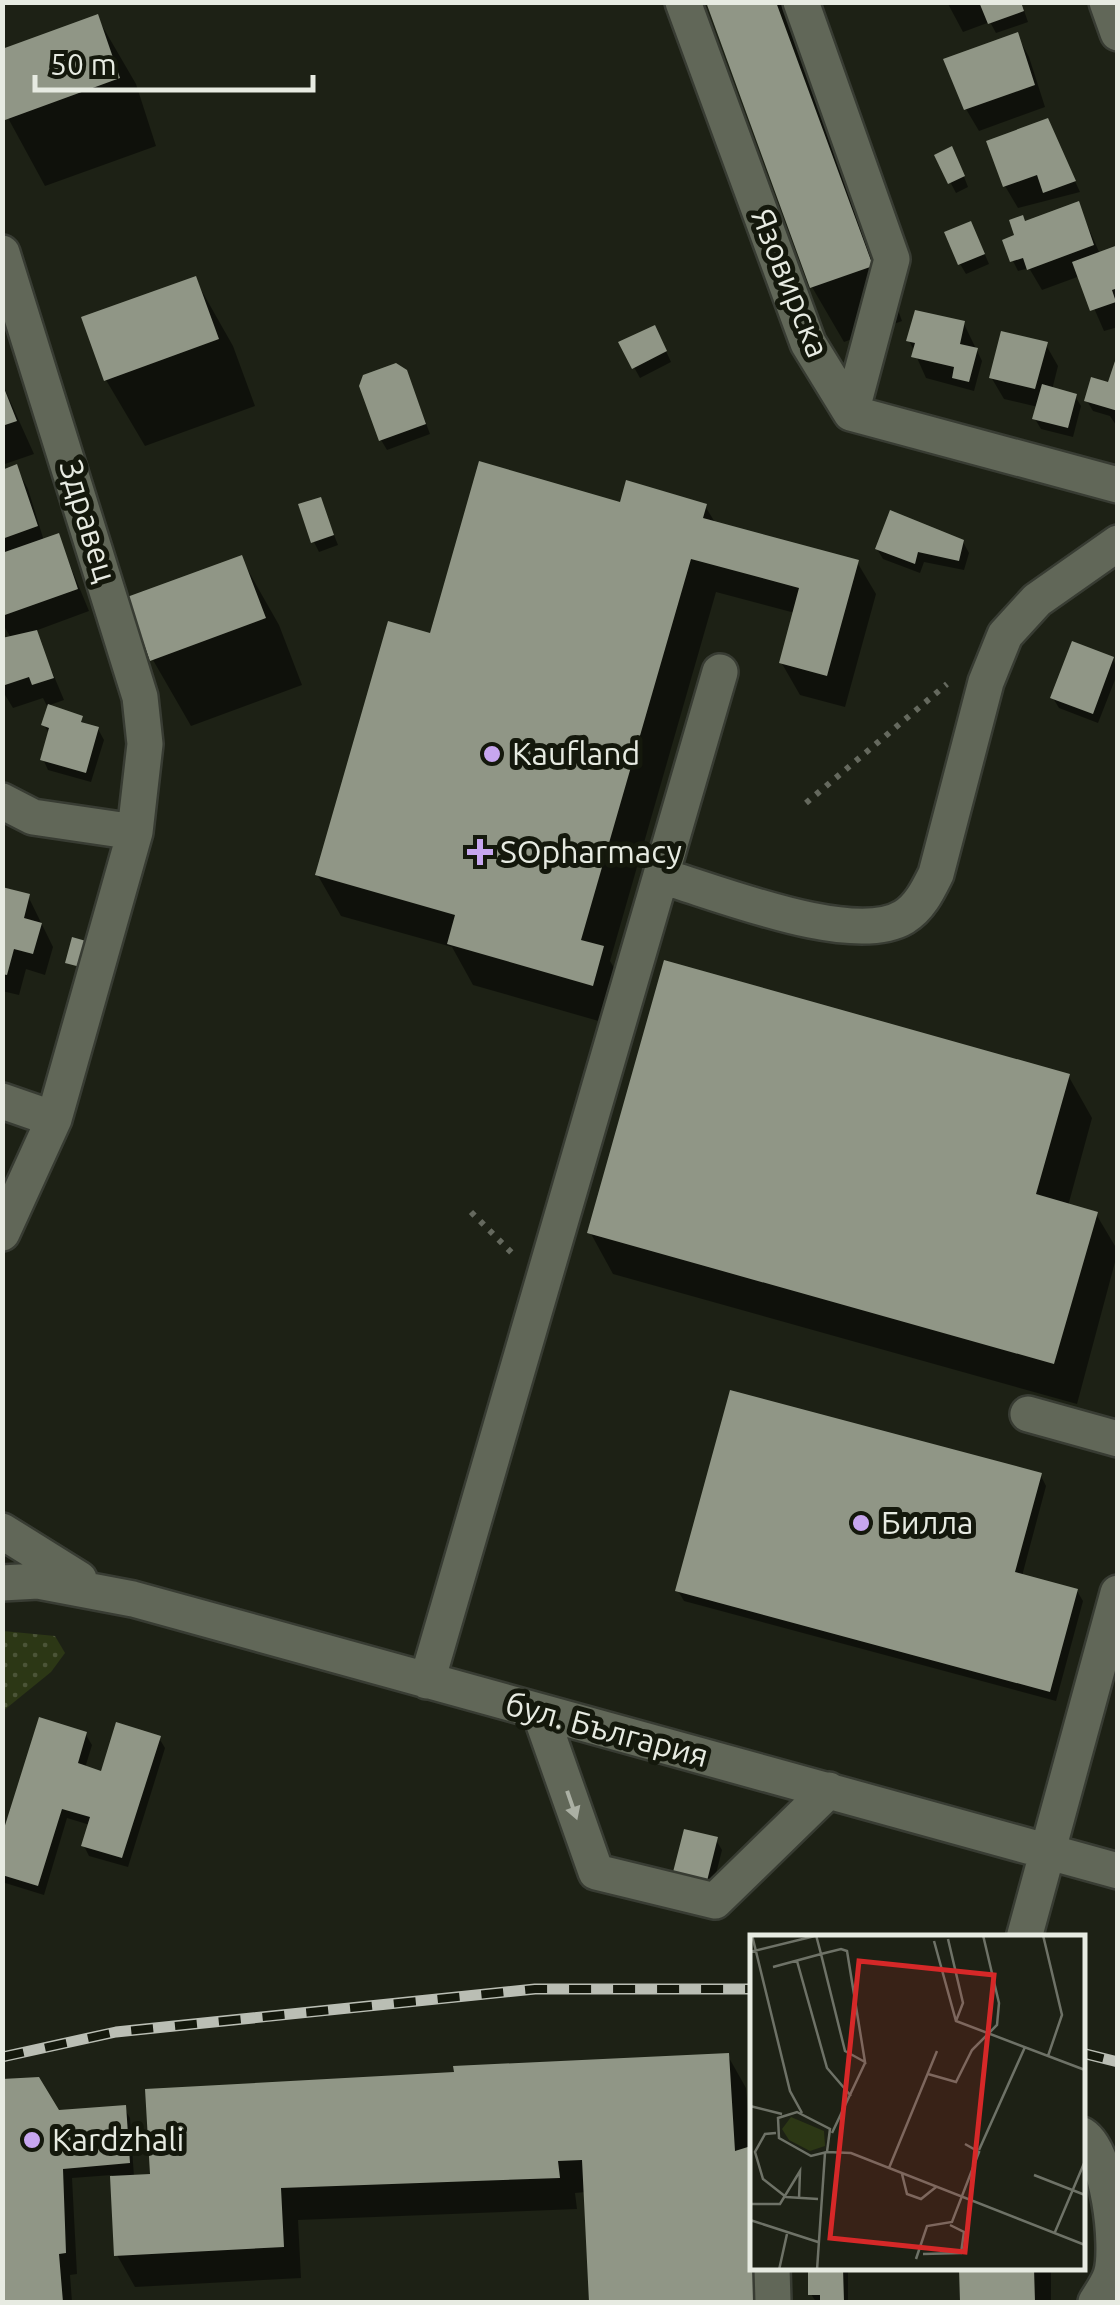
<svg xmlns="http://www.w3.org/2000/svg" width="1120" height="2305" font-family="Ubuntu,sans-serif">
	<defs>
		<pattern id="grass-dots" width="8" height="8" patternUnits="userSpaceOnUse" patternTransform="scale(2.5)"><rect width="8" height="8" fill="#2c3715"/><path d="M2 2h.1M6 6h.1" fill="none" stroke="#4b5437" stroke-width="1.8" stroke-linecap="round"/></pattern>
	</defs>
	<rect width="100%" height="100%" fill="#1d2115"/>
	<!-- grass -->
	<path fill="url(#grass-dots)" d="M3 1631 55 1636 65 1653 51 1672 3 1711Z"/>
	<!-- shadow -->
	<path fill="#0007" d="M708 2H786L902 321 844 342 812 287Z
		M947 2H1021L1028 22 996 33 990 22 963 32Z
		M97 17 136 84 156 146 45 186 2 107V52Z
		M1017 35 1029 57 1045 107 979 131 966 109Z
		M1047 121 1080 192 1018 208 1005 186Z
		M937 157 957 159 968 187 956 193Z
		M1078 204 1100 254 1118 248V327L1104 331 1080 276 1042 290 1029 268 1018 271 1013 261 1025 224Z
		M976 234 989 264 966 274 960 264Z
		M195 279 233 346 255 406 145 446 106 380Z
		M964 324 982 361 974 391 926 378 909 340Z
		M660 338 671 362 640 378 621 344Z
		M1046 345 1058 366 1052 390 1075 396 1081 406 1073 437 1041 429 1035 419 1038 407 1004 399 991 377Z
		M1118 357V428L1110 416 1093 411 1087 401 1110 385Z
		M2 383 34 454 2 465Z
		M411 383 430 434 387 450 381 440Z
		M16 467 28 489 44 541 58 536 89 611 35 631 64 700 47 706 43 698 13 708 2 690V644L13 641 2 623V472Z
		M320 500 338 545 319 552 314 542Z
		M622 505 705 506 716 524 857 562 876 594 845 707 800 695 781 662 795 613 716 592 610 961 627 990 616 1026 473 985 452 947 341 916 317 874 431 636Z
		M963 542 969 553 964 570 924 562 920 573 883 559 877 549Z
		M241 558 279 625 302 685 191 726 153 660Z
		M1113 659 1118 672 1098 723 1059 708 1053 698Z
		M49 707 98 729 104 740 91 782 48 770 43 759 50 735 44 725Z
		M2 889 28 896 53 947 45 975 26 969 19 995 2 991Z
		M1069 1077 1092 1118 1068 1206 1096 1214 1118 1251 1077 1404 613 1274 590 1232Z
		M1041 1476 1046 1486 1022 1576 1077 1591 1083 1601 1056 1701 684 1601 678 1591Z
		M86 1735 92 1745 85 1768 103 1774 159 1738 165 1748 128 1867 89 1856 84 1846 90 1825 67 1818 44 1895 2 1882V1844Z
		M686 1832 716 1840 722 1850 711 1894Z
		M728 2056 746 2088 752 2154V2268H761L762 2302H591L586 2192 575 2193 577 2209 298 2220 301 2278 135 2287 117 2255 112 2175 72 2178 77 2274 70 2275 72 2302H2V2082L57 2113 124 2108 130 2118 134 2177Z
		M810 2268H848V2302H816L811 2294Z
		M961 2268H1051V2302H962Z"/>
	<!-- building -->
	<path fill="#909686" d="M706 2H776L873 266 810 288Z
		M979 2H1021L1024 11 988 24Z
		M98 14 120 78 5 120 2 49Z
		M1018 32 1035 85 964 110 943 59Z
		M1048 118 1076 181 1043 193 1037 175 1003 187 986 141Z
		M952 146 965 176 948 184 934 155Z
		M1079 201 1094 245 1027 270 1023 258 1010 262 1002 240 1014 235 1009 220 1023 215 1025 221Z
		M971 221 985 254 958 265 944 232Z
		M1118 245V288L1112 290 1116 302 1090 311 1072 262Z
		M196 276 219 339 104 381 81 317Z
		M915 310 965 321 960 344 978 348 969 382 952 378 954 367 911 357 915 343 906 341Z
		M655 325 667 351 632 369 618 342Z
		M1001 331 1048 342 1035 389 989 378Z
		M1118 352V411L1084 401 1091 377 1108 382Z
		M396 363 407 370 426 424 379 441 359 386 363 375Z
		M2 383 17 421 2 426Z
		M1042 384 1077 394 1068 428 1032 419Z
		M479 461 620 502 626 480 707 504 703 518 859 560 827 676 779 663 799 588 691 559 581 940 604 946 593 986 447 944 455 915 315 875 388 621 430 633Z
		M17 464 38 526 2 539V470Z
		M321 497 334 535 311 543 298 504Z
		M890 510 964 540 959 561 918 552 915 564 875 549Z
		M59 533 78 589 2 616V553Z
		M242 555 266 618 150 661 127 597Z
		M37 630 54 678 32 685 29 677 2 686V638Z
		M1072 641 1114 657 1093 714 1050 698Z
		M48 704 83 716 81 722 99 727 86 773 40 760 49 728 41 725Z
		M2 887 30 894 24 918 42 923 33 954 14 949 7 975 2 974Z
		M72 937 100 945 92 970 65 963Z
		M664 960 1070 1074 1036 1194 1098 1212 1054 1364 587 1233Z
		M730 1390 1042 1473 1015 1572 1078 1589 1050 1692 675 1591Z
		M39 1717 87 1732 78 1763 101 1771 116 1722 161 1736 122 1858 81 1846 90 1817 62 1809 38 1886 2 1875V1835Z
		M684 1829 718 1837 706 1885 672 1876Z
		M729 2053 735 2151 751 2146 752 2268H757L758 2302H589L582 2160 558 2161 560 2178 281 2188 284 2247 114 2256 110 2176 150 2174 145 2089 454 2072 453 2066Z
		M39 2077 59 2110 126 2105 130 2163 63 2169 66 2253 59 2254 63 2302H2V2079Z
		M808 2268H843L844 2302H820V2295H808Z
		M959 2268H1034L1035 2302H960Z"/>
	<g fill="none" stroke-linecap="round" stroke-linejoin="round">
		<!-- minor casing -->
		<g stroke="#383c33" stroke-width="40">
			<path id="minor" d="M683 2 808 343 851 413 1118 485
				M801 2 892 259 851 413
				M1107 2 1118 33
				M2 253 140 697 145 744 135 832 33 817 2 801
				M661 876C717 892 853 948 904 917 920 907 928 890 936 874L986 682 1005 635 1037 600 1118 543
				M2 1101 54 1119
				M2 1233 54 1119 135 832
				M1028 1414 1118 1439
				M2 1531 79 1579
				M2 1583 38 1581 133 1599 1118 1871
				M427 1681 720 672
				M540 1713 596 1872 715 1901 829 1790
				M1024 1938 1118 1593
				M1082 2135C1108 2151 1120 2248 1111 2275 1108 2284 1101 2294 1096 2302
				M772 2268 773 2302"/>
		</g>
		<!-- path -->
		<path stroke="#65695e" stroke-width="6" stroke-dasharray="5 8" stroke-linecap="butt" d="M806 803 947 684
			M471 1212 516 1257"/>
		<!-- minor -->
		<use href="#minor" stroke="#616758" stroke-width="35"/>
		<!-- rail casing -->
		<g stroke="#babeb4" stroke-width="11">
			<path id="rail" d="M1082 2053 1118 2062
				M2 2057 116 2032 535 1989H752"/>
		</g>
		<!-- rail -->
		<use href="#rail" stroke="#14180c" stroke-width="8" stroke-dasharray="22" stroke-linecap="butt"/>
	</g>
	<!-- one-way arrows -->
	<defs><path id="oneway-solid" d="M-6-.8H1V-3.2L6.5 0L1 3.2V.8H-6Z" transform="scale(2.5)"/></defs>
	<use fill="#abb0a4" href="#oneway-solid" transform="translate(572 1805) rotate(71)"/>
	<!-- markers -->
	<g fill="#c7a6ef" stroke="#14180c" stroke-width="4">
		<circle cx="492" cy="754" r="10"/>
		<path d="M475 837h10v10h10v10h-10v10h-10v-10h-10v-10h10z"/>
		<circle cx="861" cy="1523" r="10"/>
		<circle cx="32" cy="2140" r="10"/>
	</g>
	<g text-anchor="middle" stroke-width="10" stroke-linejoin="round" paint-order="stroke">
		<!-- street labels -->
		<g font-size="32" fill="#e7ebe2" stroke="#14180c">
			<text transform="translate(790 283) rotate(68)" y="11">Язовирска</text>
			<text transform="translate(88 521) rotate(73)" y="11">Здравец</text>
			<text transform="translate(607 1730) rotate(15)" y="11">бул. България</text>
		</g>
		<!-- poi labels -->
		<g font-size="32" fill="#e7ebe2" stroke="#14180c" text-anchor="start">
			<text x="512" y="765">Kaufland</text>
			<text x="500" y="863">SOpharmacy</text>
			<text x="881" y="1534">Билла</text>
			<text x="52" y="2151">Kardzhali</text>
		</g>
	</g>
	<!-- overview -->
	<g transform="translate(750 1935)">
		<rect width="335" height="335" fill="#1d2115"/>
		<path d="M41 182 74 196 75 211 60 216 39 205 32 194Z" fill="#2c3715"/>
		<path fill="none" stroke="#6e7267" stroke-width="2.5" d="M2 0 40 156 52 178M293 0 312 80 298 121M198 4 213 68 206 86M184 6 206 86 335 135M0 17 65 1M47 26 77 133 101 161M23 32 71 19 91 14 97 16 115 127 95 116 71 19 66 0M178 139 206 147 222 115 247 90 249 68 233 0M0 171 32 179M47 177 80 194 77 217 61 221 29 203 28 183ZM26 198 15 199 5 217 13 244 36 262 68 264M82 198 115 128M229 215 275 112M77 217 101 218 335 310M139 233 187 116M152 239 157 259 171 264 186 252M284 240 335 260M0 269H30L50 236 49 264M0 285 68 307M305 297 335 226M173 319 211 318 214 297 200 290M166 324 177 291 202 287 229 217 215 209M29 335 37 299M67 335 75 218"/>
		<path fill="#d62828" fill-opacity="0.15" stroke="#d62828" stroke-width="5" d="M109 26 244 40 215 317 80 303Z"/>
		<rect width="335" height="335" fill="none" stroke="#e7ebe2" stroke-width="5"/>
	</g>
	<!-- border -->
	<rect width="1120" height="2305" fill="none" stroke="#e7ebe2" stroke-width="10"/>
	<!-- scale -->
	<path d="M35 75v15h278v-15" fill="none" stroke="#e7ebe2" stroke-width="5"/>
	<text x="50" y="75" font-size="30" fill="#e7ebe2" stroke="#14180c" stroke-width="8" paint-order="stroke">50 m</text>
</svg>
